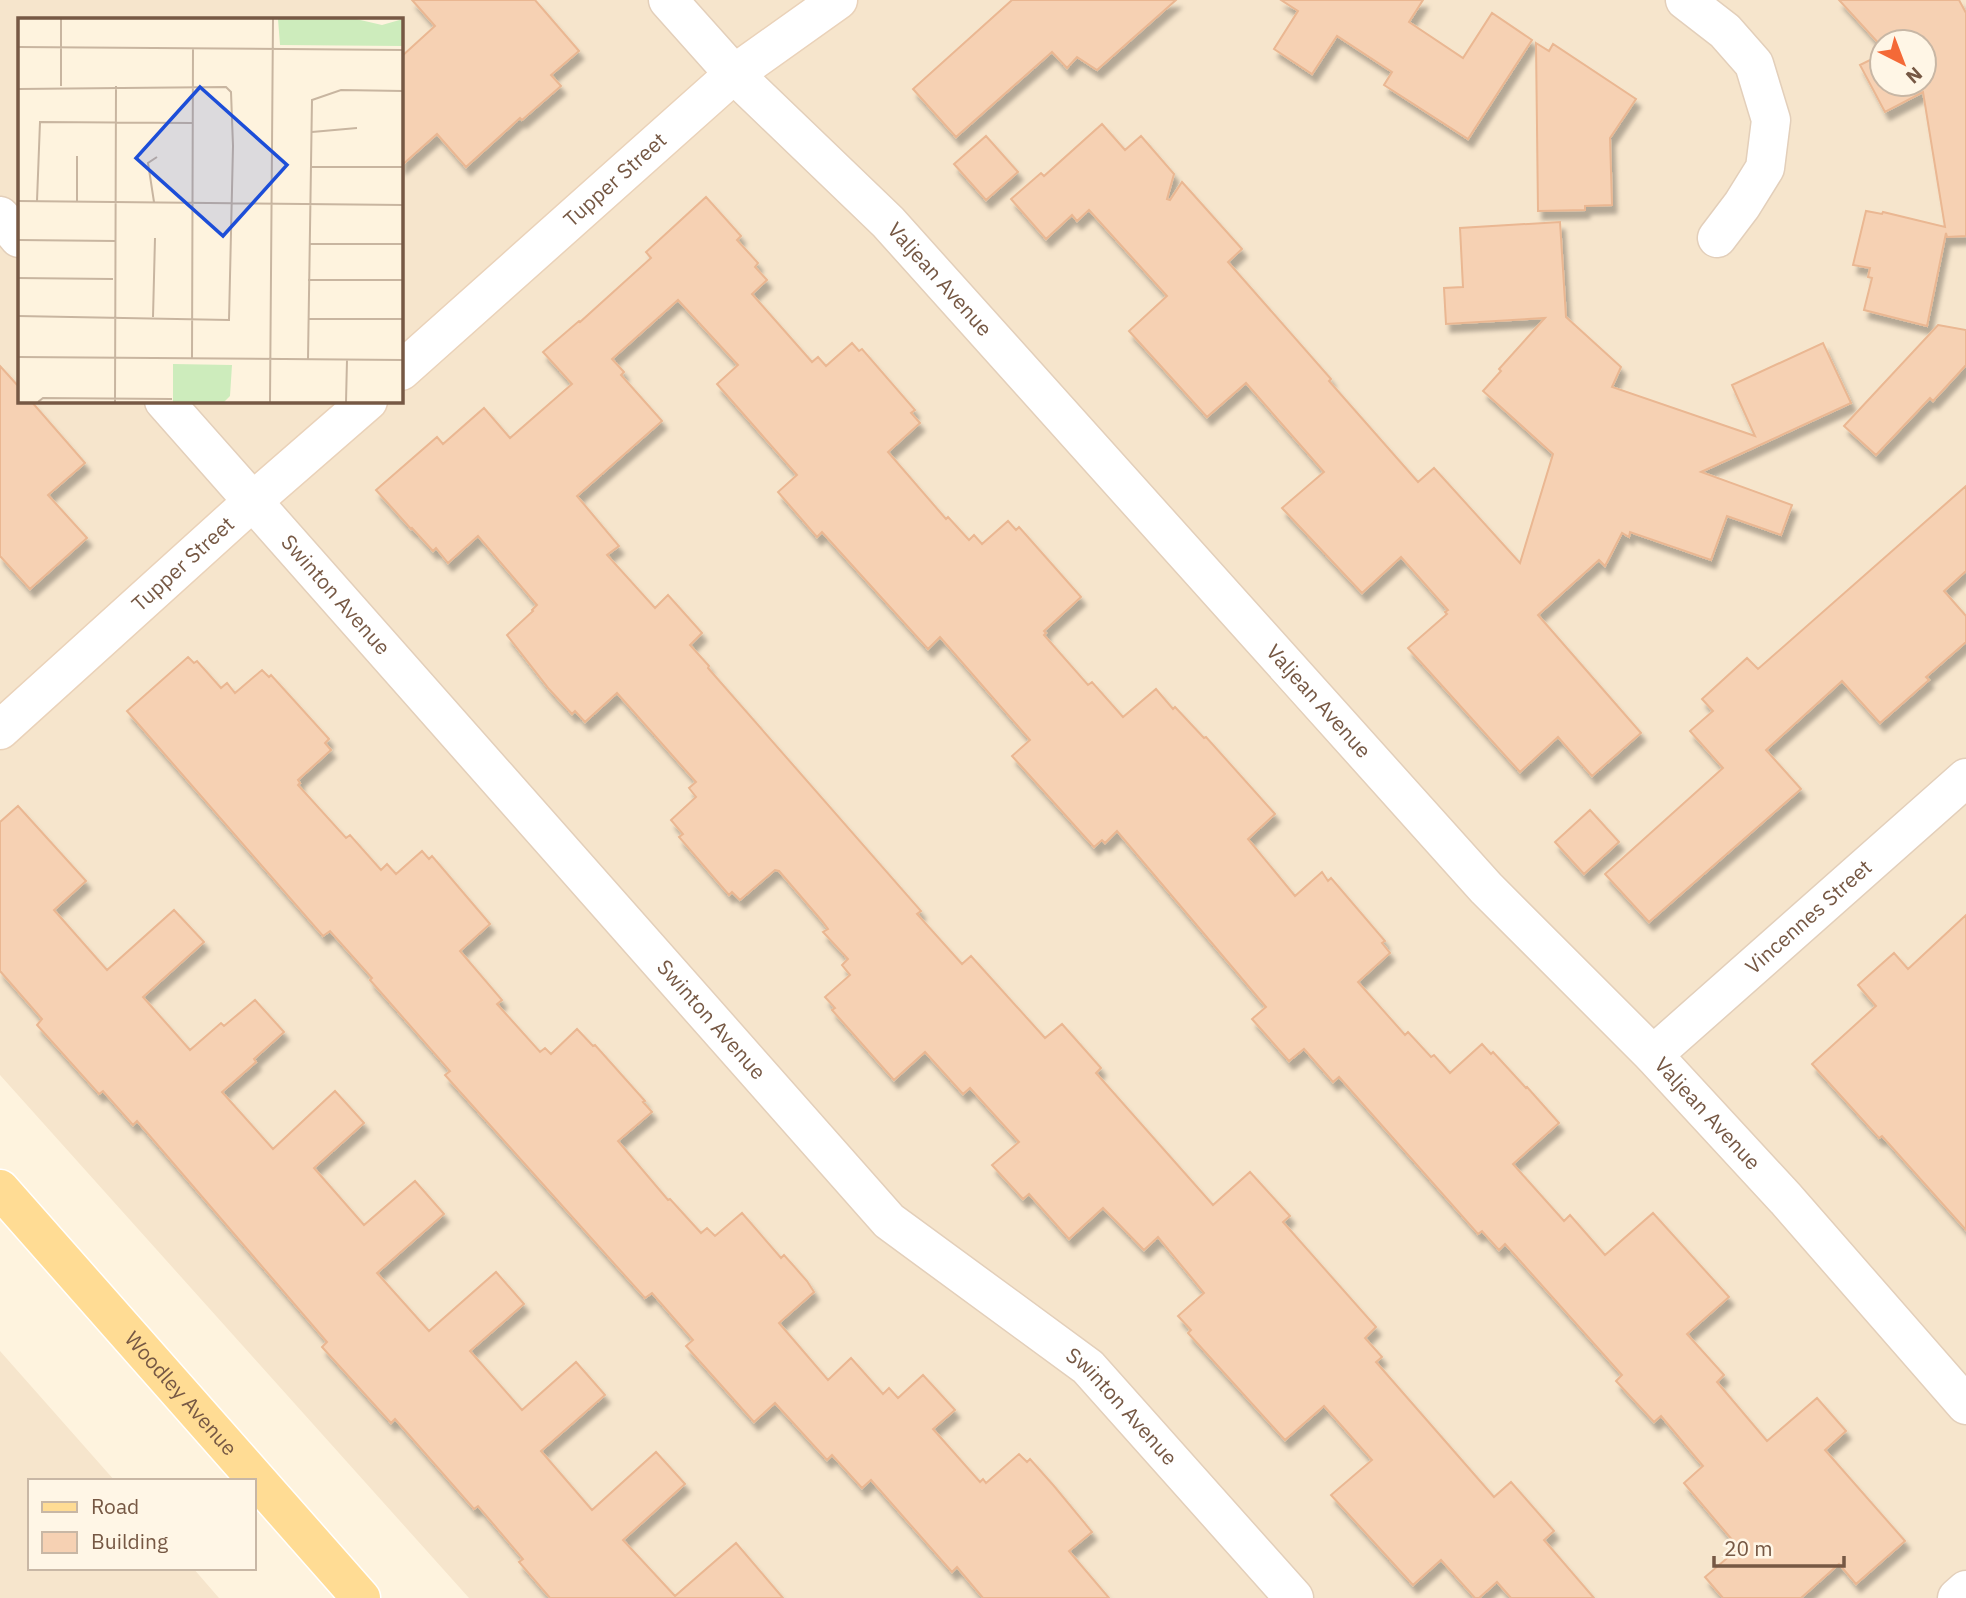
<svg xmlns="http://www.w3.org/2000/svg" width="1966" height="1598" font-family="'IBM Plex Sans',sans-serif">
	<defs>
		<filter id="shadow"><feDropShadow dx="4.5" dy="8" stdDeviation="2" flood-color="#0004"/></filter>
	</defs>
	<rect width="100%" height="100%" fill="#fef3de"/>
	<!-- residential -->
	<path fill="#f6e5cc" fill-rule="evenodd" d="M0 0H1966V1598H469L0 1075ZM19 19H401V401H19ZM1882 42H1924V84H1882Z
		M0 1351 115 1481H30V1568H193L219 1598H0Z"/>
	<!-- building -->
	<path fill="#f6d1b3" stroke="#eab792" stroke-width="2" filter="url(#shadow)" d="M412 0H535L579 51 551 75 561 86 522 120 520 118 466 167 437 134 401 166V57L435 26Z
		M1012 0H1176L1097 70 1077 57 1067 68 1052 52 956 137 913 89Z
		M1281 0H1423L1409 22 1463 58 1492 13 1532 40 1468 139 1384 85 1392 72 1337 36 1312 74 1274 49 1298 11Z
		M1839 0H1959L1966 13V236L1947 237 1946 233 1927 326 1864 310 1872 278 1868 277 1870 268 1853 265 1866 211 1882 214 1883 212 1945 227 1923 92 1885 112 1860 65 1882 54V84H1924V42H1882V47Z
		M1536 43 1549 51 1553 44 1636 99 1610 138 1612 205 1585 206V210L1538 211Z
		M1102 124 1125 150 1141 136 1174 174 1167 199 1170 200 1182 182 1242 249 1228 262 1331 379 1329 381 1418 482 1434 468 1520 563 1553 454 1483 391 1501 371 1499 369 1545 318 1446 324 1444 288 1463 287 1460 228 1560 222 1566 317 1621 367 1612 387 1755 436 1732 385 1823 343 1851 403 1701 472 1792 505 1781 535 1727 516 1711 560 1630 532 1629 537 1622 533 1605 566 1599 560 1538 615 1641 733 1592 776 1558 737 1520 772 1408 648 1447 614 1445 612 1448 610 1401 557 1362 593 1282 508 1324 472 1246 383 1207 417 1129 331 1167 296 1089 210 1077 221 1072 215 1046 239 1011 199 1041 173 1044 176Z
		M986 136 1018 172 986 200 954 164Z
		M706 197 741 236 737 240 758 263 755 267 767 280 752 294 812 362 818 357 826 366 852 343 859 351 862 349 915 410 911 413 920 423 888 452 946 519 948 517 969 540 974 535 982 544 1008 521 1016 530 1019 527 1081 597 1044 631 1046 633 1044 635 1088 685 1092 682 1123 717 1156 689 1173 709 1175 707 1204 738 1206 737 1275 814 1248 839 1295 896 1322 872 1328 881 1331 878 1385 941 1382 943 1390 953 1358 982 1405 1035 1408 1032 1431 1057 1434 1055 1450 1073 1482 1044 1491 1054 1493 1052 1526 1088 1527 1087 1559 1123 1513 1164 1564 1221 1570 1215 1605 1255 1653 1213 1729 1297 1687 1334 1724 1375 1717 1382 1767 1441 1817 1398 1846 1431 1825 1450 1905 1541 1856 1584 1839 1564 1801 1598H1723L1705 1577 1739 1548 1684 1483 1703 1466 1661 1416 1654 1422 1616 1381 1622 1375 1505 1244 1499 1250 1482 1231 1478 1234 1339 1077 1333 1082 1304 1049 1289 1061 1252 1019 1266 1007 1117 831 1105 843 1102 840 1094 847 1012 756 1030 740 940 637 928 649 822 532 817 537 778 492 797 475 717 384 738 365 678 300 612 359 624 372 621 375 662 421 577 496 619 546 607 555 655 608 668 595 702 633 690 645 709 666 708 668 921 911 917 914 962 964 971 956 1045 1038 1062 1024 1101 1068 1096 1073 1213 1205 1250 1172 1290 1216 1283 1222 1376 1327 1365 1338 1382 1357 1376 1362 1494 1497 1511 1482 1554 1531 1544 1540 1594 1598H1511L1497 1582 1479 1598H1475L1441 1560 1413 1585 1331 1495 1372 1460 1324 1406 1285 1440 1188 1333 1191 1330 1178 1316 1204 1293 1158 1237 1144 1250 1103 1208 1069 1239 1029 1194 1023 1199 992 1165 1019 1142 970 1088 963 1094 925 1052 894 1080 832 1010 835 1008 825 997 850 975 842 965 848 959 823 932 828 929 822 921 779 871 775 870 740 900 732 892 729 895 679 837 683 834 671 820 696 797 689 788 696 782 617 693 585 722 575 711 572 714 549 689 507 635 533 611 532 610 537 605 478 536 448 563 436 548 433 551 412 528 411 529 376 490 437 437 443 444 484 408 510 438 572 384 543 352 579 321 580 322 651 258 646 252Z
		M1938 325 1966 330V365L1933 401 1930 398 1876 455 1844 426Z
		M0 366 19 387V401H31L85 463 48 495 87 538 30 589 0 556Z
		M1966 486V571L1944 591 1966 616V642L1926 677 1929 680 1880 723 1842 681 1766 750 1801 789 1649 922 1605 874 1723 768 1690 731 1713 711 1702 699 1747 658 1758 669Z
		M188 657 194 663 197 661 221 688 227 683 235 693 262 670 269 677 271 675 329 739 325 743 331 750 298 780 300 783 298 785 346 838 350 835 381 870 387 864 396 874 422 851 429 859 432 856 490 924 460 951 502 1000 497 1004 540 1052 545 1048 551 1054 577 1029 593 1046 595 1045 645 1101 643 1102 652 1112 618 1141 668 1200 670 1199 701 1233 707 1228 715 1236 742 1213 781 1258 784 1255 807 1281 814 1292 779 1323 828 1380 851 1358 883 1394 889 1388 898 1398 923 1375 955 1410 933 1429 980 1482 983 1479 986 1483 1019 1454 1027 1462 1030 1459 1054 1486 1092 1532 1069 1551 1109 1598H983L957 1567 952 1572 871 1480 862 1488 832 1455 827 1460 775 1403 754 1422 686 1346 693 1340 652 1293 645 1298 445 1075 450 1071 370 980 372 978 330 931 323 936 127 711Z
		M18 806 86 881 54 910 107 970 174 910 204 942 143 997 190 1050 221 1023 224 1026 255 1000 284 1032 254 1059 256 1062 222 1092 273 1149 335 1091 364 1123 314 1168 364 1225 415 1181 444 1214 377 1273 429 1331 496 1272 524 1304 470 1351 522 1410 576 1362 605 1395 541 1451 592 1510 656 1452 685 1484 623 1540 675 1596 736 1543 783 1598H550L519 1562 523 1559 478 1506 474 1509 395 1419 391 1423 322 1347 327 1342 137 1121 133 1125 103 1091 99 1094 37 1025 42 1019 0 971V822Z
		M1590 810 1619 842 1584 874 1555 842Z
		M1966 915V1230L1882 1136 1879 1138 1812 1064 1876 1006 1858 985 1894 953 1908 969Z"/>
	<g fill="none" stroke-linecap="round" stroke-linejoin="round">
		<!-- street casing -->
		<g stroke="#e3cfba" stroke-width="41">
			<g id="street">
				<path id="s1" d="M668 0 734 74 888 222 1486 888 1653 1055 1786 1199 1966 1405"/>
				<path d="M1685 0 1725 31 1754 64 1771 120 1765 168 1742 205 1717 238"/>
				<path d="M0 216 19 238"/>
				<path id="s2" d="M164 401 889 1221 1088 1367 1294 1598"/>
				<path id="s3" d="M1653 1055 1966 778"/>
				<path d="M1957 1598 1966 1590"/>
			</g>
		</g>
		<!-- secondary casing -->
		<g stroke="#ead2b9" stroke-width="41">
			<g id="secondary">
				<path id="s4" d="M401 371 734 74 838 0"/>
				<path id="s5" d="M0 730 253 501 368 401"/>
			</g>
		</g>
		<!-- primary casing -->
		<g stroke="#fff" stroke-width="41">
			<g id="primary">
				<path id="s6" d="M0 1189 361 1598"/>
			</g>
		</g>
		<!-- street -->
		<use href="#street" stroke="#fff" stroke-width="38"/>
		<!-- secondary -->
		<use href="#secondary" stroke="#fff" stroke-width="38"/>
		<!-- primary -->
		<use href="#primary" stroke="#ffdc94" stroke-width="38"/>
	</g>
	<g text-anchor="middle" stroke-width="5" stroke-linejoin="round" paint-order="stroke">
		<!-- street labels -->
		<g font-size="21" fill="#765844" stroke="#fff6e6">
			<text dy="7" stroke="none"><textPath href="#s4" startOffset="287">Tupper Street</textPath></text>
			<text dy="7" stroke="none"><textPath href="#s1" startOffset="390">Valjean Avenue</textPath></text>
			<text dy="7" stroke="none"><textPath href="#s5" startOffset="247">Tupper Street</textPath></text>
			<text dy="7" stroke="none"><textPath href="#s2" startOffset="259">Swinton Avenue</textPath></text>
			<text dy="7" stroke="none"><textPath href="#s1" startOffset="957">Valjean Avenue</textPath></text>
			<text dy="7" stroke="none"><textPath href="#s3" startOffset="208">Vincennes Street</textPath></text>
			<text dy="7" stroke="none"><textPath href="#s2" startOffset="826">Swinton Avenue</textPath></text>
			<text dy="7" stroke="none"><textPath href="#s1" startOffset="1524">Valjean Avenue</textPath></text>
			<text dy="7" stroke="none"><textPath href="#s6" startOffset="273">Woodley Avenue</textPath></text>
			<text dy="7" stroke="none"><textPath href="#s2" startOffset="1393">Swinton Avenue</textPath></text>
		</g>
	</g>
	<!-- overview -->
	<g transform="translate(18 18)">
		<rect width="385" height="385" fill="#fef3de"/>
		<path d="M260 1H338L364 7 385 1V28L262 27ZM155 346 214 347 212 378 206 384H155Z" fill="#cdecbc"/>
		<path fill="none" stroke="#c8b5a0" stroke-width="2" d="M0 29 385 32M43 68V1M0 71 208 69 213 74 215 128 211 302 0 298M294 114 339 110M59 138V183M293 149H385M0 183 385 187M19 183 22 104 174 105M136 184 130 145 139 139M0 222 98 223M292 226H385M0 260 95 261M290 262H385M135 299 137 220M290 301H385M0 339 385 342M174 341 175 30M290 341 294 82 323 72 385 73M20 384 25 380 154 381M97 384 98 68M252 384 255 1M328 384 329 342"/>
		<path fill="#1d4ed8" fill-opacity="0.15" stroke="#1d4ed8" stroke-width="3.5" d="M182 69 269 147 205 218 118 140Z"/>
		<rect width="385" height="385" fill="none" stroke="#765844" stroke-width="3.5"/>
	</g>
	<!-- legend -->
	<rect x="28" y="1479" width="228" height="91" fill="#fff6e6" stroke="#c8b7a5" stroke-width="2"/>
	<rect x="42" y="1502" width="35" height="10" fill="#ffdc94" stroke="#c8b7a5" stroke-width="2"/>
	<text x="91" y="1514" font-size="21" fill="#765844">Road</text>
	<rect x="42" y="1532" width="35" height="21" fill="#f6d1b3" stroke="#c8b7a5" stroke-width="2"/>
	<text x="91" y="1549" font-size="21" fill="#765844">Building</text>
	<!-- north arrow -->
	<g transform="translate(1903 63) rotate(138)"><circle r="33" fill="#fff6e6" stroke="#c8b7a5" stroke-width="2"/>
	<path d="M0-5L12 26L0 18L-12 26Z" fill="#f46937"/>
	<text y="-10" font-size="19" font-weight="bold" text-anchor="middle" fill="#765844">N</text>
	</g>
	<!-- scale -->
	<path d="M1714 1556v10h130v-10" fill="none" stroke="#765844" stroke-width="3.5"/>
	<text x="1724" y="1556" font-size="21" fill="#765844" stroke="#fff6e6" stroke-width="5" paint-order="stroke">20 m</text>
</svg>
